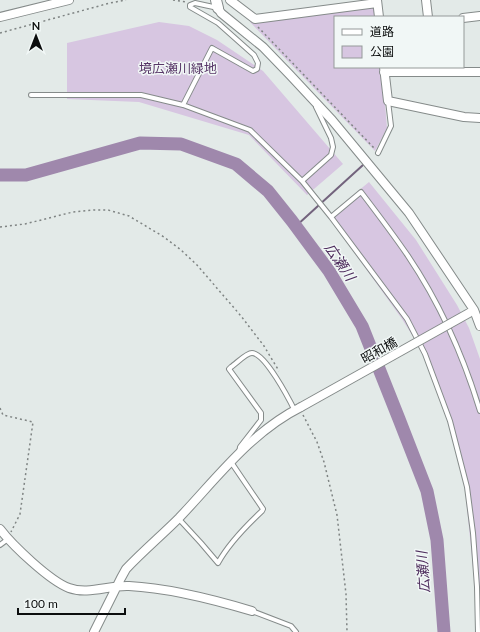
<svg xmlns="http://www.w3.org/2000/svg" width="480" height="632" font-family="Lato,'Noto Sans JP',sans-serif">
	<rect width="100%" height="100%" fill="#e3eae8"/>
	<!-- green -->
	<path fill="#d7c6e1" d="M376 5 377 17H335V67H382L387 128 375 151 250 22Z
		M159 22 189 26 217 40 263 71 343 164 307 195 249 135 139 102 67 99V43Z
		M369 182 416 240 457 305 469 328 480 359V632H475V588L465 488 448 420 424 354 402 319 328 216Z"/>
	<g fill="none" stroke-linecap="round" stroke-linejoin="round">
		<!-- stream -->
		<path stroke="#73637d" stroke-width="2" d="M296 226 363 165"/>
		<!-- river -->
		<path stroke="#9f88ac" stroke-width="13" d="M0 175H26L140 143 181 144 236 164 268 191 292 221 329 271 362 326 399 419 427 491 437 540 444 632"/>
		<!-- service casing -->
		<g stroke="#858b8a" stroke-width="6">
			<path id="service" d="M31 95H141L183 105 250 130 302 181 331 217 407 319 425 354 450 421 467 487 473 533 477 587 478 632
				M183 105 212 48 253 71 257 69 258 63 254 55 218 23 190 7V5L195 3 218 8
				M378 153 391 126 388 101
				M302 181 331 155 333 147 331 138 316 107
				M331 217 361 192C377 213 393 234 408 256 439 302 464 358 480 411
				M239 453 240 447 261 420V413L229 369 231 367C237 363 246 353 252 353 265 353 289 399 295 411
				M178 518 201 543 218 563C229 543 246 526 262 511L263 509 231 462
				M0 545 8 539
				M252 611 291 626 296 632"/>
		</g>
		<!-- minor casing -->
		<g stroke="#858b8a" stroke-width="10">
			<path id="minor" d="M230 0 255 19 377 3
				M377 0 379 17
				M426 0 428 17
				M218 8 221 13 263 47 290 75 332 120 409 213 474 310 480 326
				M0 17 69 0
				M463 18 480 16
				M384 67 388 101 464 117 480 118
				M384 72H480
				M0 529C12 545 50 581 69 588 88 595 109 585 129 586 170 588 212 599 252 611
				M94 632 121 578 126 569C143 551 162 535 179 518 217 478 251 432 301 407"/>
		</g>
		<!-- tertiary casing -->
		<g stroke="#858b8a" stroke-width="12">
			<path id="tertiary" d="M216 0 218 8"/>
		</g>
		<!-- path -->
		<path stroke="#7f8483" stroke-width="1.5" stroke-dasharray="2 3" stroke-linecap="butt" d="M173 0 187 2
			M258 27 374 148
			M0 33 110 3 126 0
			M0 227 25 224 73 212 94 210H108L129 216 164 237 181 250 197 265 241 316 264 346 279 371
			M0 408 3 415 33 422 20 514 11 532
			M303 415 317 442 324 462 337 515 346 594 347 632"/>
		<!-- service -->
		<use href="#service" stroke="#fff" stroke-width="4"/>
		<!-- minor -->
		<use href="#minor" stroke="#fff" stroke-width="8"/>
		<!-- tertiary -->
		<use href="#tertiary" stroke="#fff" stroke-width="10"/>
		<!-- minor-bridge casing -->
		<g stroke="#858b8a" stroke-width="10" stroke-linecap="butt">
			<path id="minor-bridge" d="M301 407 469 313"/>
		</g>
		<!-- minor-bridge -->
		<use href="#minor-bridge" stroke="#fff" stroke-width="8"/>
	</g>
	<g text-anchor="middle" stroke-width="3" stroke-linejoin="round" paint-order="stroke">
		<!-- park labels -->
		<g font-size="13" fill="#583768" stroke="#f1f7f6">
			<text x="178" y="73">境広瀬川緑地</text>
		</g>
		<!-- street labels -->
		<g font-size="13" fill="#0c0e0e" stroke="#f1f7f6">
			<text transform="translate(379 350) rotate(-29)" y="5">昭和橋</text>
		</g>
		<!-- water labels -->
		<g font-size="14" font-style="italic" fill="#4e2d5d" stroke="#f1f7f6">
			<text transform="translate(340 262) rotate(56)" y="5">広瀬川</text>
			<text transform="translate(423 572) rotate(-94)" y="5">広瀬川</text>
		</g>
	</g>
	<!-- legend -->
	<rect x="334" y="16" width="130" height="52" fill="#f1f7f6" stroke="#959a99"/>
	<rect x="342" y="29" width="20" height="6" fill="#ffffff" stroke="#959a99"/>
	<text x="370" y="36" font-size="12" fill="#0c0e0e">道路</text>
	<rect x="342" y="46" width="20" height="12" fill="#d7c6e1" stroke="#959a99"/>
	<text x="370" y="56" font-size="12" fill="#0c0e0e">公園</text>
	<!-- north arrow -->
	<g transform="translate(36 36)" stroke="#f1f7f6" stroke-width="3" paint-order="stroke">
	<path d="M0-3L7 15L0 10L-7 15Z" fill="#0c0e0e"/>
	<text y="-6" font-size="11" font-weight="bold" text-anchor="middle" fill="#0c0e0e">N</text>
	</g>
	<!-- scale -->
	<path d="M18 608v6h107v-6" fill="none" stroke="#0c0e0e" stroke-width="2"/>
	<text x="24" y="608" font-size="12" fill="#0c0e0e" stroke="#f1f7f6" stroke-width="3" paint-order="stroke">100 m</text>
</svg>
